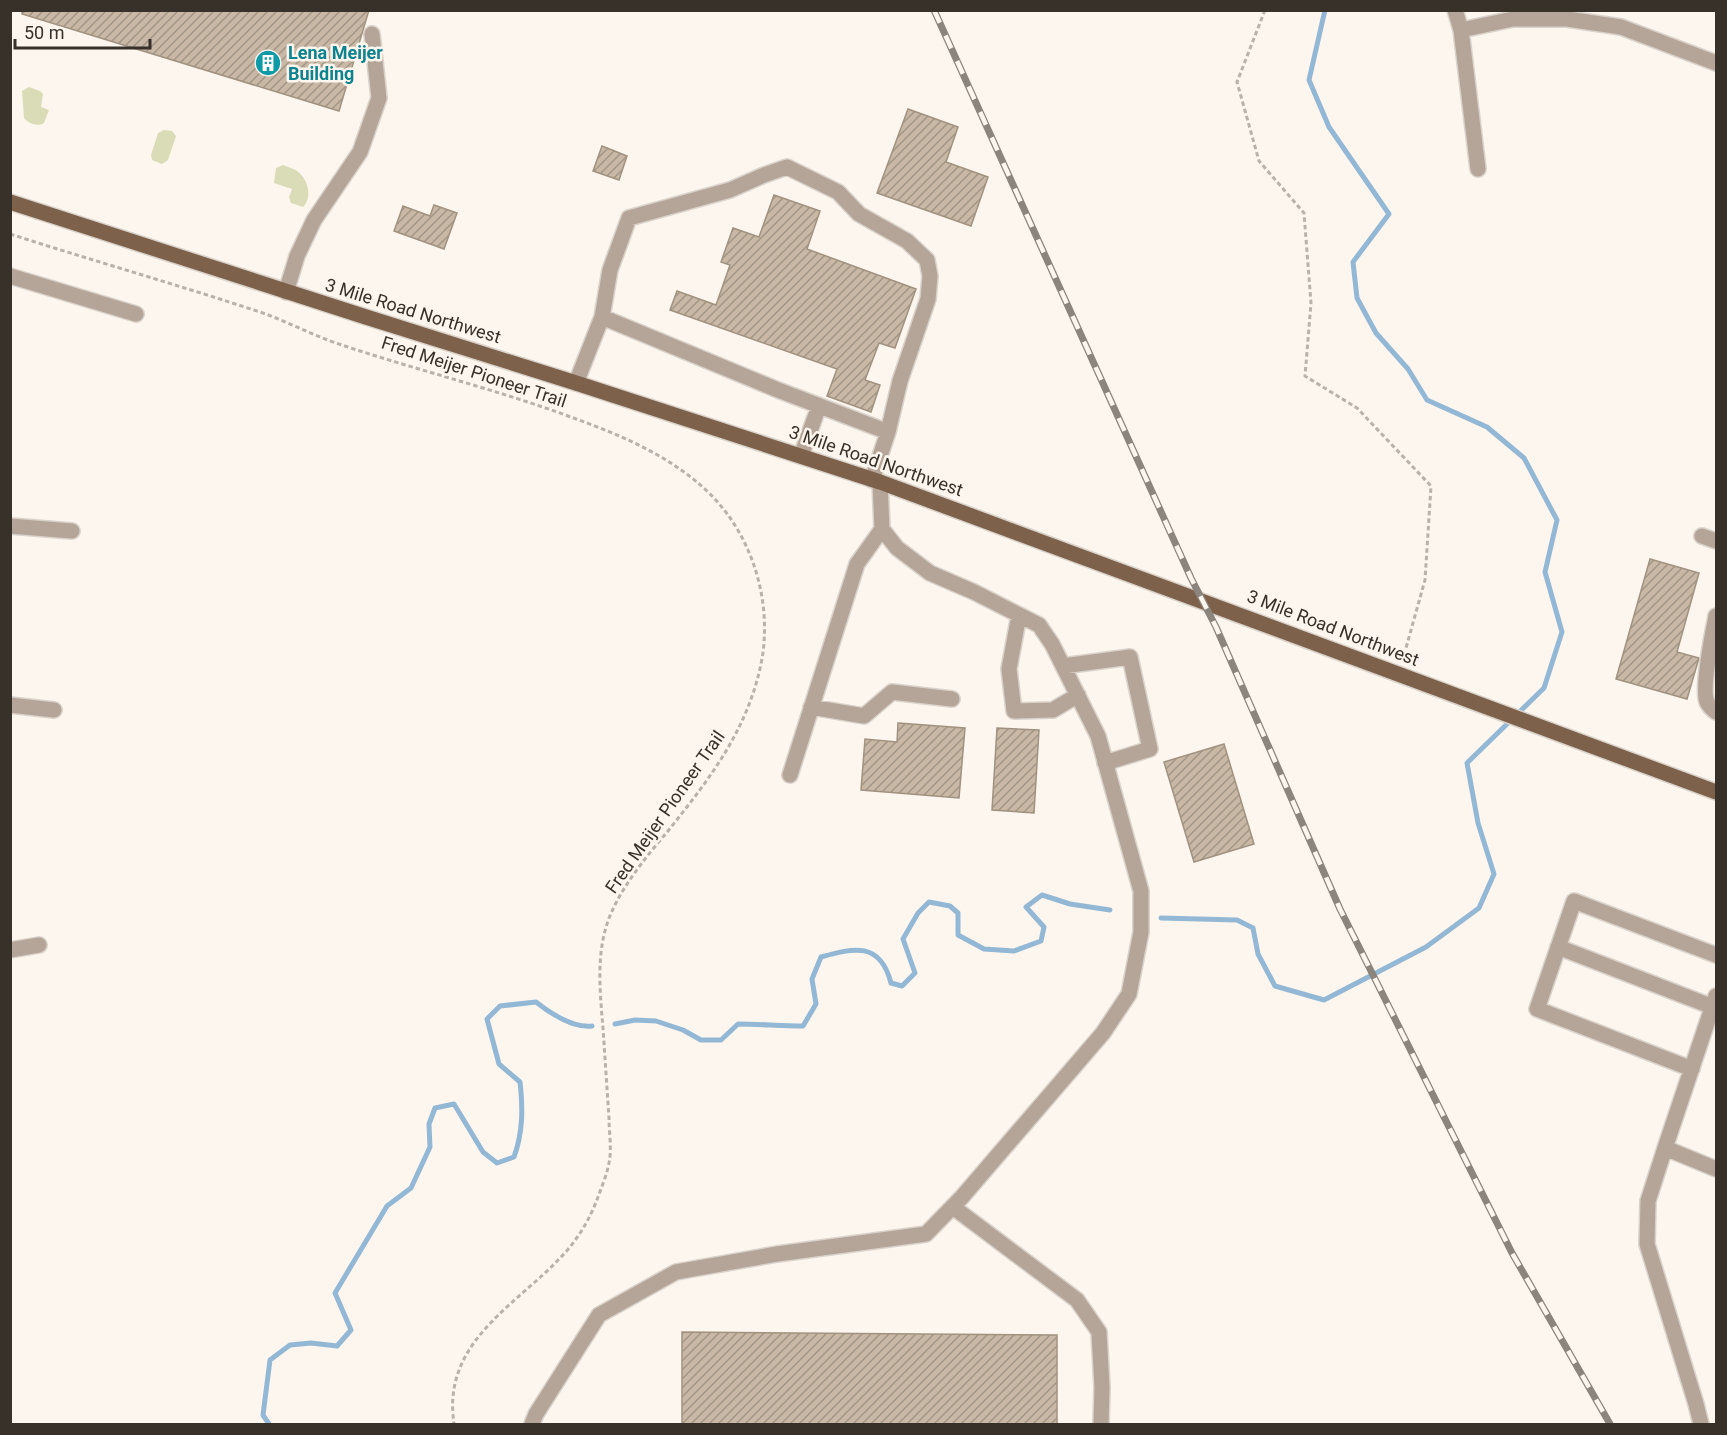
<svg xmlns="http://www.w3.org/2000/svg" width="1727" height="1435" font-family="Roboto,sans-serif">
	<defs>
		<pattern id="building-hatch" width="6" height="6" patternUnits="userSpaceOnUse" patternTransform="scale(1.5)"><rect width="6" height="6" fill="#c8b8a5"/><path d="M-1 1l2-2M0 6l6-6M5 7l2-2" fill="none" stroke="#a39687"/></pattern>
	</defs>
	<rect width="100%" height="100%" fill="#fdf6ee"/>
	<!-- grass -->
	<path fill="#d9dcb6" d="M29 87 40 91 43 94 41 107 49 110 44 123C38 127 29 124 24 118L22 91Z
		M164 130 172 131 176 136 168 160 162 164 152 160 151 155 158 133Z
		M283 165C287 167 293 168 297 171 308 179 313 197 303 207L291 203 289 197 292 189 274 183 276 168Z"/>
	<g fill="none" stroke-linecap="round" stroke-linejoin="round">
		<!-- stream -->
		<path stroke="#93b8d5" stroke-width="5" d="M1161 918 1237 920 1253 928 1258 954 1275 986 1324 1000 1426 947 1479 908 1494 874 1478 823 1467 763 1544 688 1562 632 1545 572 1557 520 1524 458 1487 427 1427 400 1408 369 1376 333 1357 298 1353 262 1389 214 1329 127 1309 80 1325 10
			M615 1024 635 1020 656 1021 683 1030 701 1040H721L738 1024C760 1024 781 1026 803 1026L816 1004 812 979 821 957C854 948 880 941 891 983L902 986 915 973 903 939 918 913 929 902 950 906 958 913V935L984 949 1014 951 1041 941 1044 927 1026 907 1042 895 1070 904 1110 910
			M269 1424 263 1415 270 1360 290 1345 311 1343 337 1346 351 1330 335 1293 387 1206 411 1188 430 1147 429 1124 435 1108 454 1104 483 1152 497 1163 514 1157C523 1132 523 1109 520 1082L499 1064 487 1019 500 1006 536 1002C550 1013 573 1028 592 1026"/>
	</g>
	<!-- building -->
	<path fill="url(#building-hatch)" stroke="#a19280" stroke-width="1.5" d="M22 10H369L339 111 22 14Z
		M908 109 958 127 946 162 988 177 971 226 877 193Z
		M602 146 627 156 619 180 593 171Z
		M774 195 820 211 807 249 916 289 895 348 879 343 865 380 880 385 871 412 827 396 837 369 670 310 677 291 716 305 730 265 721 262 733 228 759 237Z
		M434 205 457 213 444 249 394 231 403 206 430 216Z
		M1650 559 1699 573 1677 652 1699 658 1687 699 1616 679Z
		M898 723 965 728 959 798 861 790 865 739 897 742Z
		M997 728 1039 730 1034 813 992 810Z
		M1224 744 1254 844 1194 862 1164 762Z
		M682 1332 1057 1335V1425H682Z"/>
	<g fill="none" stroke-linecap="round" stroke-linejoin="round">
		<!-- minor casing -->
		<g stroke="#d9d3cb" stroke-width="18">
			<path id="minor" d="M1455 10 1461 30 1478 169
				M1461 30 1513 19H1567L1621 27 1716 63
				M10 276 136 314
				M286 292 297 256 314 220 360 152 379 98 372 34
				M602 317 610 270 629 218 730 190 764 175 787 167 838 192 859 214 907 241 927 260 930 276 928 299 900 381 888 432
				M576 383 602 317 778 390 888 432 872 480
				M801 456 819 406
				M10 526 72 531
				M1702 536 1716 541
				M1019 615 1009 669 1014 711 1053 710 1078 695
				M1716 616C1713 631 1701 689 1707 702 1709 706 1713 710 1716 712
				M1063 666 1130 657 1150 749 1105 763
				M10 705 54 710
				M811 707 864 716 892 692 952 699
				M790 775 857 564 882 529
				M1558 947 1713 1007
				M10 950 39 945
				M1716 996 1665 1148 1716 1169
				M1692 1069 1537 1009 1574 901 1716 955
				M1665 1148 1648 1201 1647 1244 1696 1404 1701 1424
				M953 1207 1077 1300 1099 1332 1102 1387 1101 1424
				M532 1424 536 1414 599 1315 676 1272 777 1254 926 1234 962 1197 1103 1033 1129 994 1141 932V891L1098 736 1052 644 1039 625 974 592 930 573 897 548 882 529 880 482"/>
		</g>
		<!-- major casing -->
		<g stroke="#d9d3cb" stroke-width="18">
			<path id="major" d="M10 202 366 317 576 383 880 482 1716 792"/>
		</g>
		<!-- path -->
		<path stroke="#b8b2aa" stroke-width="3" stroke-dasharray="4.5 3" stroke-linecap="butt" d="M1265 10 1237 82 1259 161 1304 213 1311 303 1305 376 1357 408 1431 486 1425 580 1406 648
			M10 234C94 261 178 285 260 312 286 321 310 334 336 343 412 369 492 388 568 416 618 434 670 455 709 493 752 535 772 600 762 659 749 728 711 777 668 831 646 857 620 888 608 921 596 955 600 992 603 1028 605 1058 607 1088 609 1118 609 1132 612 1149 609 1163 607 1174 602 1186 598 1197 590 1219 577 1241 560 1258 521 1300 458 1334 453 1397 452 1406 453 1416 454 1424"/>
		<!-- minor -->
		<use href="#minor" stroke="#b5a598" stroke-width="15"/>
		<!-- major -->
		<use href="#major" stroke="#7d614b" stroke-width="15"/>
		<!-- rail casing -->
		<g stroke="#8c857e" stroke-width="7">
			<path id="rail" d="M934 10 1191 578 1216 627 1340 909 1512 1253 1610 1424"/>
		</g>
		<!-- rail -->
		<use href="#rail" stroke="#fdf6ee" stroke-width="4.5" stroke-dasharray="14" stroke-linecap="butt"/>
	</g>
	<!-- icons -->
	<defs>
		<g id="building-disc" transform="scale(1.35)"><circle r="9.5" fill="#0f9aa8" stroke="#fdf6ee"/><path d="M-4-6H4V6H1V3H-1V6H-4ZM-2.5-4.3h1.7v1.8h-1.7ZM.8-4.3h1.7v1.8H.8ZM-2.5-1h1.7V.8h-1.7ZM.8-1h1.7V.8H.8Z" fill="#fff"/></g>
	</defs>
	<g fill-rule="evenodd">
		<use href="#building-disc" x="268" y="63"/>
	</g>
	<g text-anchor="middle" stroke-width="5" stroke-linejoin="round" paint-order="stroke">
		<!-- culture labels -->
		<g font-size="18" font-weight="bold" fill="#0d838f" stroke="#fdf6ee" text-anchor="start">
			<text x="288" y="59">Lena Meijer<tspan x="288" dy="21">Building</tspan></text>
		</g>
		<!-- street labels -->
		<g font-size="18" fill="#37312a" stroke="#fdf6ee">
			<text transform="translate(413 311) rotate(17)" y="6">3 Mile Road Northwest</text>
			<text transform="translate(474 372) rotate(18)" y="6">Fred Meijer Pioneer Trail</text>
			<text transform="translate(876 461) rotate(19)" y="6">3 Mile Road Northwest</text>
			<text transform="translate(1333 628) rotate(21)" y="6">3 Mile Road Northwest</text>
			<text transform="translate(665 812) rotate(-55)" y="6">Fred Meijer Pioneer Trail</text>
		</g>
	</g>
	<!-- border -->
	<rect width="1727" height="1435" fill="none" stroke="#37312a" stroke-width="24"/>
	<!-- scale -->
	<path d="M15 39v9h135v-9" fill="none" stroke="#37312a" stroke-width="3"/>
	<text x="24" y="39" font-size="18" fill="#37312a" stroke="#fdf6ee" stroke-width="4.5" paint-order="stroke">50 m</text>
</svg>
